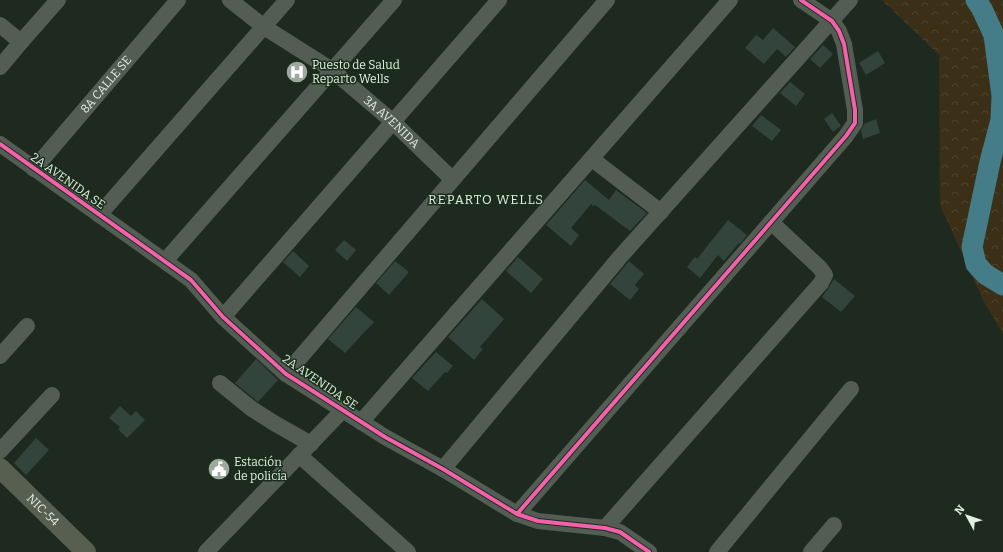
<svg xmlns="http://www.w3.org/2000/svg" width="1003" height="552" font-family="Bitter,serif">
	<defs>
		<pattern id="forest-crowns" width="20" height="18" patternUnits="userSpaceOnUse"><rect width="20" height="18" fill="#3b3017"/><path d="M2 6a3 3 0 1 1 6 0M12 15a3 3 0 1 1 6 0" fill="none" stroke="#4e442d"/></pattern>
	</defs>
	<rect width="100%" height="100%" fill="#1e2a20"/>
	<!-- forest -->
	<path fill="url(#forest-crowns)" d="M882 0H1003V334L984 302 940 205 939 55Z"/>
	<g fill="none" stroke-linecap="round" stroke-linejoin="round">
		<!-- river -->
		<path stroke="#447c87" stroke-width="21" d="M976 0 982 9 994 35 1002 96 1001 120 990 162 972 247 976 264 985 274 1003 285"/>
	</g>
	<!-- building -->
	<path fill="#32443c" d="M773 28 795 47 786 57 777 49 764 64 745 48 756 35 763 40Z
		M823 45 833 54 820 68 810 59Z
		M878 51 885 63 866 75 859 63Z
		M790 82 805 94 796 106 780 93Z
		M832 113 841 126 833 132 824 119Z
		M761 115 781 130 772 141 752 126Z
		M876 119 880 133 863 139 861 131 864 124Z
		M585 180 609 200 616 190 647 213 630 231 595 205 593 206 591 204 571 228 579 235 571 246 546 225Z
		M728 220 747 235 740 244 739 243 724 261 718 255 700 278 687 267 695 257 697 259Z
		M344 240 356 250 347 261 335 250Z
		M293 251 309 266 300 277 283 262Z
		M518 257 543 279 531 293 506 271Z
		M395 261 409 272 389 295 376 283Z
		M629 261 644 274 635 285 639 289 630 300 610 284Z
		M834 279 855 296 841 312 822 297 829 287Z
		M482 299 504 319 480 347 483 349 474 360 448 337Z
		M356 307 374 322 345 353 328 339Z
		M436 352 453 366 447 373 445 372 428 391 412 378Z
		M256 359 278 380 258 402 235 383Z
		M120 406 131 416 136 411 145 420 127 438 118 429 120 427 109 418Z
		M36 438 49 450 26 475 14 463Z"/>
	<g fill="none" stroke-linecap="round" stroke-linejoin="round">
		<!-- minor -->
		<g stroke="#535d54" stroke-width="16">
			<path id="s1" d="M230 0 264 27 332 70 392 121 452 179"/>
			<path d="M0 25 21 42"/>
			<path d="M0 67 21 42 58 0"/>
			<path d="M0 144 191 280 223 317 286 374 385 437 443 469 517 514 538 521 605 528 620 532 649 552"/>
			<path d="M592 159 661 212"/>
			<path id="s2" d="M34 169 178 0"/>
			<path d="M99 215 287 0"/>
			<path d="M165 261 394 0"/>
			<path d="M223 317 499 0"/>
			<path d="M0 356 27 326"/>
			<path d="M286 374 607 0"/>
			<path d="M220 383 252 409 274 423 311 444"/>
			<path d="M361 422 730 0"/>
			<path d="M0 451 52 395"/>
			<path d="M299 455 408 552"/>
			<path d="M443 469 620 257 850 0"/>
			<path d="M517 514 846 136 855 123V110L844 44 839 31 832 21 801 0"/>
			<path d="M605 528 821 283 825 275 820 268 771 222"/>
			<path d="M206 552 343 410"/>
			<path d="M717 552 851 389"/>
			<path d="M811 552 834 525"/>
		</g>
		<!-- major -->
		<path stroke="#565f50" stroke-width="20" id="s3" d="M0 468 86 552"/>
		<!-- cycleway casing -->
		<g stroke="#1a2e1c" stroke-width="6">
			<path id="cycleway" d="M0 144 191 280 223 317 286 374 385 437 443 469 517 514 538 521 605 528 620 532 649 552
				M517 514 846 136 855 123V110L844 44 839 31 832 21 801 0"/>
		</g>
		<!-- cycleway -->
		<use href="#cycleway" stroke="#f560ab" stroke-width="4"/>
	</g>
	<!-- icons -->
	<defs>
		<g id="hospital-disc" transform="scale(1.15)"><circle r="9.5" fill="#9da99d" stroke="#1a2e1c"/><path d="M-5-5h3v3.5h4V-5h3V5h-3V1.5h-4V5h-3Z" fill="#fff"/></g>
		<g id="civic-disc" transform="scale(1.15)"><circle r="9.5" fill="#9da99d" stroke="#1a2e1c"/><path d="M-.6-6.5H3V-4.5H.6V-3L4-1V1h2V6H-6V1h2V-1L-.6-3ZM-1.2 2.5V6h2.4V2.5Z" fill="#fff"/></g>
	</defs>
	<g fill-rule="evenodd">
		<use href="#hospital-disc" x="297" y="72"/>
		<use href="#civic-disc" x="219" y="469"/>
	</g>
	<g text-anchor="middle" stroke-width="3" stroke-linejoin="round" paint-order="stroke">
		<!-- poi labels -->
		<g font-size="12" fill="#e1eee1" stroke="#1a2e1c" text-anchor="start">
			<text x="312" y="69">Puesto de Salud<tspan x="312" dy="14">Reparto Wells</tspan></text>
			<text x="234" y="466">Estación<tspan x="234" dy="14">de policía</tspan></text>
		</g>
		<!-- street labels -->
		<g font-size="12" fill="#e1eee1" stroke="#1a2e1c">
			<text dy="4" stroke="none"><textPath href="#s2" startOffset="111">8A CALLE SE</textPath></text>
			<text dy="4" stroke="none"><textPath href="#s1" startOffset="203">3A AVENIDA</textPath></text>
			<text transform="translate(68 181) rotate(35)" y="4">2A AVENIDA SE</text>
			<text transform="translate(320 382) rotate(34)" y="4">2A AVENIDA SE</text>
			<text dy="4" stroke="none"><textPath href="#s3" startOffset="60">NIC-54</textPath></text>
		</g>
		<!-- neighbourhood labels -->
		<g font-size="13" letter-spacing="1" fill="#e1eee1" stroke="#1a2e1c">
			<text x="486" y="204">REPARTO WELLS</text>
		</g>
	</g>
	<!-- north arrow -->
	<g transform="translate(967 516) rotate(310)" stroke="#1a2e1c" stroke-width="3" paint-order="stroke">
	<path d="M0-3L7 15L0 10L-7 15Z" fill="#e1eee1"/>
	<text y="-6" font-size="11" font-weight="bold" text-anchor="middle" fill="#e1eee1">N</text>
	</g>
</svg>
